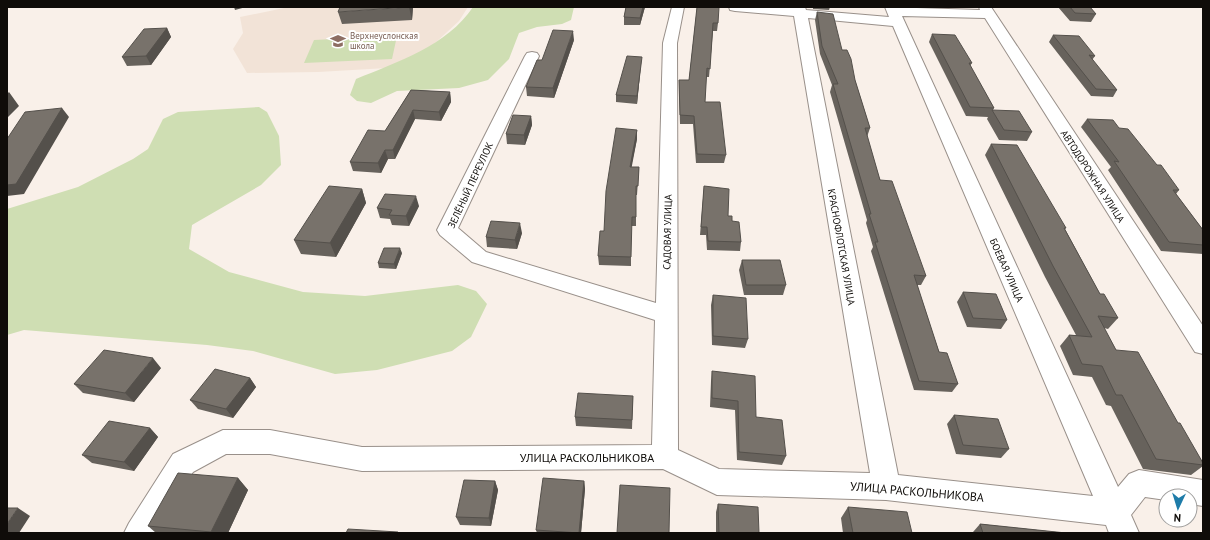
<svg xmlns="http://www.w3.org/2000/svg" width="1210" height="540" font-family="'PT Sans',sans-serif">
	<rect width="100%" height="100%" fill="#f9f0e9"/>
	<!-- built -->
	<path fill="#f2e3d7" d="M289 7H468L459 21 421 56 387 68 318 72 247 73 233 49 243 33 240 17Z"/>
	<!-- green -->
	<path fill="#cfdeb3" d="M473 7H574L571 20 562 24 537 27 519 33 509 59 488 80 459 88 397 91 371 103 357 101 350 95 356 79C397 62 447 46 473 7Z
		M397 36 392 59 304 63 314 40Z
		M259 107 267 112 279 136 281 165 261 185 192 225 189 249 229 272 303 292 365 296 458 285 476 291 487 304 471 337 452 351 377 370 335 374 253 351 207 345 24 330 7 335V209L78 187 133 159 148 149 163 119 178 112Z"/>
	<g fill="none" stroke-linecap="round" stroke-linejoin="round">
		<!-- minor casing -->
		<g stroke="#99908a" stroke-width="2">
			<path id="minor" d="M672 7H684L677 43 678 450 719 469 870 473 794 16 735 11 730 10 729 7 793 8V7H805L806 10 889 17 885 7 980 10 979 7H991L1203 326V354L1195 352 985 18 902 16 1118 487 1129 474 1139 470 1203 480V506L1190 504V496H1166V500L1145 497 1131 515 1139 533H1109L1106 525 886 500 717 495 663 469 362 471 270 454H226L193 472 156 533H124L129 523 173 454 223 430H270L362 447 652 445 655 320 472 262 440 235 437 230 525 56 527 53 532 52 537 53 539 56 458 228 486 252 656 303 663 43ZM808 18 893 26 1093 496 898 475Z"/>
		</g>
		<!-- minor -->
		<use href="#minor" fill="#fff" fill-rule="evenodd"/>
	</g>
	<!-- wall -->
	<path fill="#67625c" d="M413 7 412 20 342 24 338 12Z
		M626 7H645L640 25H624V17Z
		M697 7 718 23 717 31H713L709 77H706L705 102 726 155 724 163H696L693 124H680L679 88V80H689Z
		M813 7H830L829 10 813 9Z
		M1058 7H1090L1096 14 1091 22 1070 21Z
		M817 12 842 50 855 80 870 128 867 137 880 180 926 276 921 285H917L939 352 958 384 952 392 914 390 871 251 873 247 866 223 867 220 830 92 832 85 820 54 815 20Z
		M167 28 171 37 151 65 127 66 122 57Z
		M932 34 972 63 970 66 994 108 993 110 1032 132 1027 141 999 140 987 119 988 117 966 116 929 42Z
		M1053 35 1095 56 1092 60 1117 90 1113 97 1091 96 1049 42Z
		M574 40 554 98 527 96 526 87 542 60Z
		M641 64 637 104 616 102V95Z
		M411 90 450 92 451 102 441 121 415 119 395 159H388L381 173 353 171 350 162 385 131Z
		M531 116 532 125 525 145 507 144 506 134Z
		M1087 119 1157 165 1179 190 1176 194 1203 230V254L1161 251 1108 170 1111 167 1081 127Z
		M637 130V139L631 167H639L637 195H636V226H631V266L599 265 598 256 604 231Z
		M991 144 1066 228 1065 229 1100 294 1118 318 1108 329 1104 328 1116 350 1178 423 1203 463V466L1191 475 1143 469 1111 406 1106 405 1092 377 1073 375 1060 346 1069 335H1076L1045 277 985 155Z
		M704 186 732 221 741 242 740 251 707 250 706 235H700Z
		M362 189 366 203 336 257 301 254 294 240Z
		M419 206 409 226 392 225 390 219 380 218 377 208Z
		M522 233 517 249 487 247 486 237Z
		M402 253 396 269 379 268 378 263Z
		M742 260 786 285 783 295H744L739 270Z
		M963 292 1007 320 1001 329 967 327 957 302Z
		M713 295 748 339 745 348 712 345 711 305Z
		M161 368 134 402 83 393 74 384Z
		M712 371 756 417 786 456 782 465 737 460 735 410 710 407 711 381Z
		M250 378 256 387 233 418 198 409 190 400Z
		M633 396 632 429 576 426 575 417Z
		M954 415 1009 449 1001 458 956 454 947 424Z
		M150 428 158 437 134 471 92 463 82 455Z
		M238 478 248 490 228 533H156L148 526Z
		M495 481 498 490 491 526 460 525 456 517Z
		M584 481 585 489 581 533H537L536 530Z
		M718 504 759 533H716V512Z
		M848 507 912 533H843L841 518Z
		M980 524 1066 533H973V532Z"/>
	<!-- shaded-wall -->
	<path fill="#54504b" d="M234 7H246L235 10Z
		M409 7H413L412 20Z
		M643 7H645L640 25V18Z
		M167 28 171 37 151 65 146 56Z
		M573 31 574 40 554 98 553 88Z
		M642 57 641 64 637 104V96Z
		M9 92 19 106 7 118V94Z
		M450 92 451 102 441 121 439 112Z
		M62 108 69 117 24 194 7 196V185Z
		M413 110 415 119 395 159 393 150Z
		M531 116 532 125 525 145 524 135Z
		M637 130V139L630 176V167Z
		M385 150 388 159 381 173 378 163Z
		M362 189 366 203 336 257 330 243Z
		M416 196 419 206 409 226 406 216Z
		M520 223 522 233 517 249 515 240Z
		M400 248 402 253 396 269 394 264Z
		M153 358 161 368 134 402 125 393Z
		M250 378 256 387 233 418 226 409Z
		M150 428 158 437 134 471 124 462Z
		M238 478 248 490 228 533H212L211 532Z
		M495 481 498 490 491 526 489 518Z
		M584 481 585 489 581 533H579Z
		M18 508 30 516 19 533H7V524Z"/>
	<!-- building -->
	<path fill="#78726b" stroke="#54504b" d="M340 7H409L338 12Z
		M626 7H643L640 18 624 17Z
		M697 7H719L718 23H713L710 69 707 68 705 102H720L726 155 697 154 694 116 680 115 679 80H689Z
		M1070 7H1090L1096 14 1075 13Z
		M817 12 833 14 842 50H847L851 59 855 80 870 128H865L880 180 892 181 926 276 914 275 939 352 947 353 958 384 919 381 875 242H878L869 214H871L833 84H838L822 46Z
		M167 28 146 56 122 57 144 29Z
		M553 30 573 31 553 88 526 87 537 60H542Z
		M932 34 955 35 972 63H969L994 108 970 107Z
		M1053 35 1079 36 1095 56 1089 55 1117 90 1096 89Z
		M627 56 642 57 637 96 616 95Z
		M411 90 450 92 439 112 413 110 393 150H385L378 163 350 162 368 130 385 131Z
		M62 108 16 184 7 185V139L25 112Z
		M992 110 1019 111 1032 132 1004 130Z
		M513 115 531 116 524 135 506 134Z
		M1087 119 1113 120 1119 128 1128 129 1157 165H1161L1179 190H1173L1203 230V245L1169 242 1114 161 1119 162Z
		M616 128 637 130 630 167H639L638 186H636V217H632L631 257 598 256 600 231H604L606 191Z
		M991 144 1017 145 1066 228H1064L1100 294H1104L1118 318 1098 316 1116 350 1138 352 1178 423H1180L1203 463V465L1156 459 1122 395H1116L1102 366 1082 364 1069 335 1092 337 1053 266Z
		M329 186 362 189 330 243 294 240Z
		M704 186 729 189 728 216H732V221L739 222 741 242 708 241 707 227H701Z
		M385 194 416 196 406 216 389 215 392 210 377 208Z
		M491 221 520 223 515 240 486 237Z
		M384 248H400L394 264 378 263Z
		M742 260H780L786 285H746Z
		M963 292 996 294 1007 320 973 318Z
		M713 295 746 298 748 339 713 336Z
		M104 350 153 358 125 393 74 384Z
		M215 369 250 378 226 409 190 400Z
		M712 371 755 376 756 417 782 420 786 456 739 452 738 401 712 398Z
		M578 393 633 396 632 420 575 417Z
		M954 415 998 419 1009 449 963 445Z
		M109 421 150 428 124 462 82 455Z
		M178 473 238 478 211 532 148 526Z
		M543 478 584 481 579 533 536 530Z
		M464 480 495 481 489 518 456 517Z
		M620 485 670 488 669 533H617Z
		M718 504 758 507 759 533H719Z
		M848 507 907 512 912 533H853Z
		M7 508H18L7 524Z
		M980 524 1066 533H983Z
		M348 529 398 532V533H346Z"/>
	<!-- icons -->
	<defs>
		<g id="school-bare" transform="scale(1.2)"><path d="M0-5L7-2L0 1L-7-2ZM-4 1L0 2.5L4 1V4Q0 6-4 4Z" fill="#8d6e63" stroke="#fff" stroke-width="2.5" paint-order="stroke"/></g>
	</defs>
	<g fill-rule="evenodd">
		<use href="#school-bare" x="338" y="41"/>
	</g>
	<g text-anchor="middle" stroke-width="4" stroke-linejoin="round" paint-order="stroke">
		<!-- far-education labels -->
		<g font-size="9" fill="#785e54" stroke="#fff" text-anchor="start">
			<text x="350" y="39">Верхнеуслонская<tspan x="350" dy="10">школа</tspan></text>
		</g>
		<!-- street labels -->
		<g font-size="10" fill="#0f0c09" stroke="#fff">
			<text transform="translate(1093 176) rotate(57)" y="4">АВТОДОРОЖНАЯ УЛИЦА</text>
			<text transform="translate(470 185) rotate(-65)" y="4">ЗЕЛЁНЫЙ ПЕРЕУЛОК</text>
			<text transform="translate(667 232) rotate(-89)" y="4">САДОВАЯ УЛИЦА</text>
			<text transform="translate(842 247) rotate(80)" y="4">КРАСНОФЛОТСКАЯ УЛИЦА</text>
			<text transform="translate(1007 270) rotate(66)" y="4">БОЕВАЯ УЛИЦА</text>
		</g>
		<!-- near-street labels -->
		<g font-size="12" fill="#0f0c09" stroke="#fff">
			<text x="587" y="462">УЛИЦА РАСКОЛЬНИКОВА</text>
			<text transform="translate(917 492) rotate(5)" y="4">УЛИЦА РАСКОЛЬНИКОВА</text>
		</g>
	</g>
	<!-- border -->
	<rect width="1210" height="540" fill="none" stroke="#0f0c09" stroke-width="16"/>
	<!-- north arrow -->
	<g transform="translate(1178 508) rotate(184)"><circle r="19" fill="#ffffff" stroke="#9f9e9d"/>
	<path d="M0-3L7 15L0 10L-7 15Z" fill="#1e7ca9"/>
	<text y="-6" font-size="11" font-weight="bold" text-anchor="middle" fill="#0f0c09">N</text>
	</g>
</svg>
